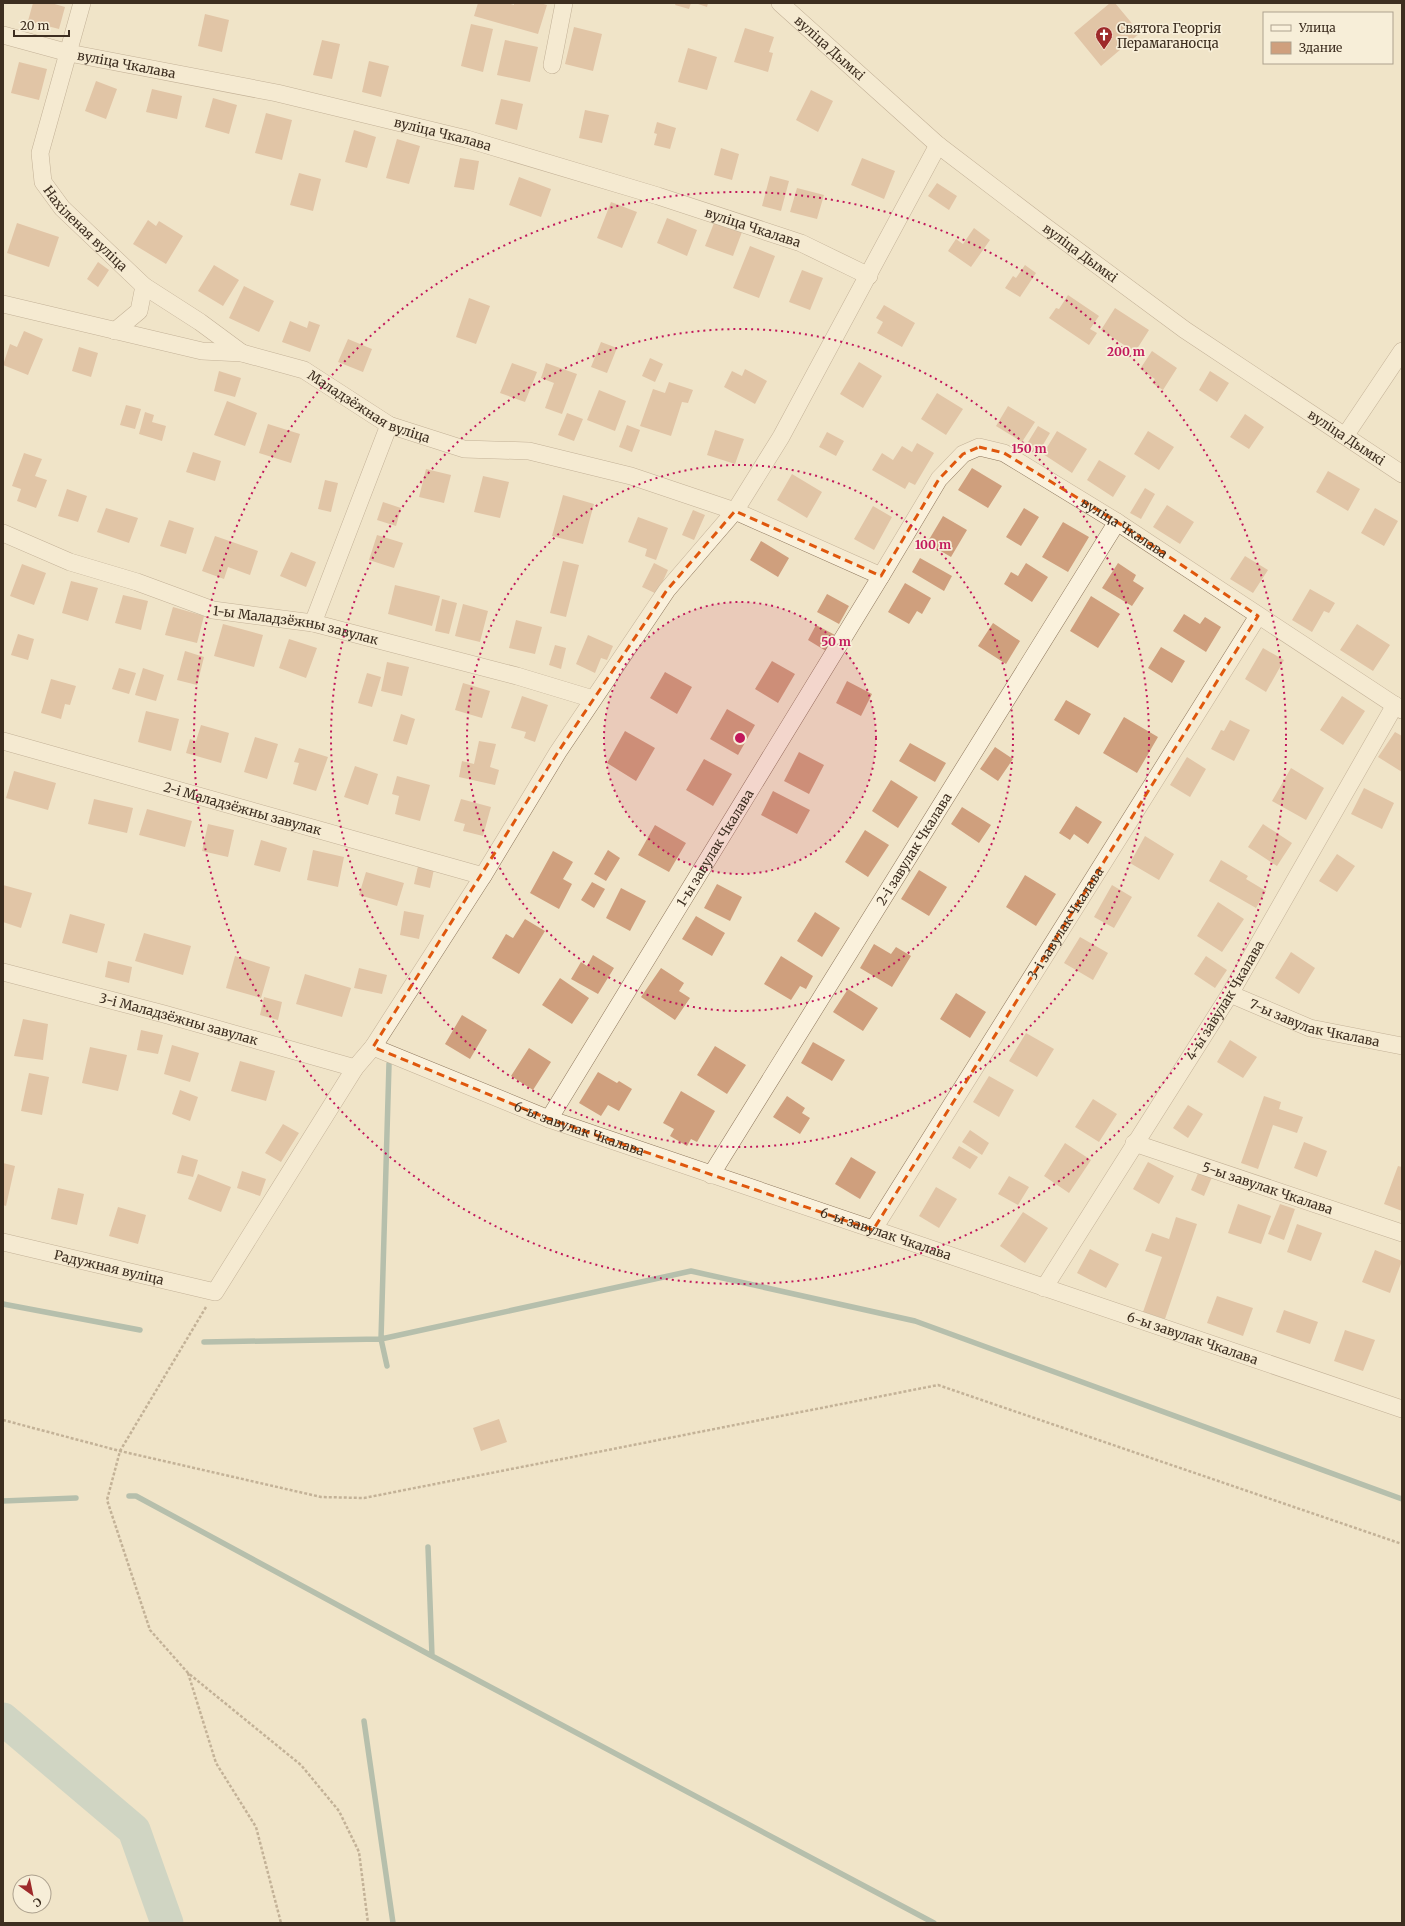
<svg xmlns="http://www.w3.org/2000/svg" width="1405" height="1926" font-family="Merriweather,serif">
	<rect width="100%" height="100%" fill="#f0e4c8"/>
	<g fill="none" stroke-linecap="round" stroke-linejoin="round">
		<!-- stream -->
		<path stroke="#6f938a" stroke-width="5.5" d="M389 1064 381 1339 691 1271 915 1321 1402 1499
			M3 1304 140 1330
			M204 1342 381 1339 387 1366
			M129 1496H136L432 1656 428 1547
			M3 1501 76 1498
			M432 1656 934 1923
			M364 1721 393 1923"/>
		<!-- river -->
		<path stroke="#a9c4bc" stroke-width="33" d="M3 1719 134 1830 167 1923"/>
	</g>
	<!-- building -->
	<path fill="#cf9f7d" d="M33 3H51L65 7 59 29 28 21Z
		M478 3H507L514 5V3H540L547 5 538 34 474 16Z
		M676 3H691L689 9 675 5Z
		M695 3H708L707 7Z
		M1110 3H1115L1140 33 1101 66 1074 33Z
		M205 14 229 20 222 52 198 46Z
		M471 24 493 29 483 72 461 66Z
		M574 27 602 34 593 71 565 64Z
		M745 28 774 37 769 52 773 53 768 72 734 62Z
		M322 40 340 44 332 79 313 75Z
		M505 40 538 47 530 82 497 75Z
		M688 48 717 57 707 90 678 82Z
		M369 61 389 66 381 97 362 92Z
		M19 62 47 69 39 100 11 93Z
		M96 81 117 89 106 119 85 111Z
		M152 89 182 96 177 119 146 112Z
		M811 90 833 101 818 132 796 120Z
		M213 98 237 105 229 134 205 127Z
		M501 99 523 104 517 130 495 124Z
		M585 110 609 115 602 143 579 138Z
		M266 113 292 120 282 160 255 153Z
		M657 122 676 128 670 149 654 145 657 134 654 133Z
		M354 130 376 137 367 168 345 162Z
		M397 139 420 146 409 184 386 178Z
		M721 148 739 154 732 180 714 175Z
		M460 158 479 161 474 190 454 187Z
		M862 158 895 171 884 199 851 185Z
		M299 173 321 179 313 211 290 205Z
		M770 176 789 181 781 211 762 206Z
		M519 177 551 189 541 217 509 205Z
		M937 183 957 196 949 210 928 196Z
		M797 188 824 195 817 219 790 212Z
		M611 202 637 212 622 248 597 238Z
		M667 218 697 230 687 256 657 243Z
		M148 220 156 226 159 221 183 236 166 264 133 244Z
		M17 223 59 237 49 267 7 253Z
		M714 223 742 232 733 256 705 246Z
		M974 228 990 240 971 267 948 251 956 239 963 244Z
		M750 246 775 256 759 298 733 288Z
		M98 262 109 270 98 287 87 279Z
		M214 265 239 280 223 306 198 291Z
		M1025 265 1036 273 1020 297 1005 288 1013 276 1016 278Z
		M802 270 823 278 810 310 789 302Z
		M244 286 274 301 259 332 229 318Z
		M1068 295 1099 316 1090 329 1097 333 1089 345 1049 318 1056 308 1059 309Z
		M469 298 490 306 476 344 456 337Z
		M884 305 915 323 902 347 877 333 883 322 876 318Z
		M1115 308 1149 330 1135 352 1101 330Z
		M290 321 307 328 309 321 320 325 310 352 282 342Z
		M24 331 43 339 28 375 3 365 10 344 17 347Z
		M348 339 372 349 363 372 338 362Z
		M601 342 617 348 607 373 591 367Z
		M79 347 98 353 91 377 72 371Z
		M1152 351 1177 368 1163 390 1152 383 1155 379 1140 369Z
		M650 358 663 364 655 382 642 376Z
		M859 362 882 376 863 408 840 394Z
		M512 363 537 372 525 402 500 393Z
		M546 363 577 374 562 414 545 408 554 383 541 378Z
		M745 369 767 381 755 404 724 387 732 371 742 376Z
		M219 371 241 378 235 397 214 391Z
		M1210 371 1229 383 1217 402 1199 390Z
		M669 382 693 390 688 403 682 402 671 436 640 426 653 389 665 393Z
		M599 390 626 401 615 431 587 420Z
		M937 393 963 409 946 435 921 419Z
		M227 401 257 413 245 446 214 435Z
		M126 405 141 409 135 429 120 425Z
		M1008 406 1035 422 1022 442 996 426Z
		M145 412 154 415 152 422 166 426 162 441 139 434Z
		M567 413 583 419 574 441 558 435Z
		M1245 414 1264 427 1249 449 1230 437Z
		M268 424 300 434 291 463 259 453Z
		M627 425 640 430 632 452 619 447Z
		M1038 426 1050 433 1037 455 1025 447Z
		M715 430 744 439 735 464 707 455Z
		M1057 431 1087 449 1072 473 1043 454Z
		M1148 431 1174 447 1159 470 1134 454Z
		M827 432 844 441 836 456 819 447Z
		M917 443 934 453 915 485 909 482 905 489 872 470 882 453 893 460 902 446 912 452Z
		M193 452 221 461 215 481 186 472Z
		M24 453 42 459 35 476 47 480 36 508 17 501 21 489 12 486Z
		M1099 460 1126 476 1113 497 1087 480Z
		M972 468 1002 486 988 508 958 490Z
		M426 469 451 475 444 503 419 497Z
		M1328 471 1360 489 1348 511 1316 492Z
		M792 474 822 492 807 518 777 500Z
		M483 476 509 482 500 518 474 512Z
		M325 480 338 483 331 512 318 509Z
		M1145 488 1155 494 1141 519 1130 513Z
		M67 489 87 496 78 522 58 516Z
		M563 495 594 504 583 544 552 536Z
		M383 502 401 508 396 526 377 520Z
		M1167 505 1194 522 1180 544 1153 527Z
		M873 506 892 517 874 550 854 539Z
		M106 508 138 518 129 543 97 532Z
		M1024 508 1039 517 1021 546 1006 537Z
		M1375 508 1398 521 1384 546 1361 533Z
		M693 510 705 515 694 540 682 535Z
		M943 516 967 530 951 557 927 543Z
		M638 517 668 528 656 560 645 556 647 549 628 542Z
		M169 520 194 528 186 554 160 546Z
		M1063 522 1089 537 1068 572 1042 557Z
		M377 535 403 543 394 568 369 560Z
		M215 536 258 551 250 575 228 567 224 579 202 571Z
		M761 541 789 558 778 577 750 560Z
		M291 552 316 562 306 587 280 576Z
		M1245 556 1268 570 1253 593 1230 579Z
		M920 558 952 576 944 591 912 572Z
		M563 561 579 565 566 617 550 613Z
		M654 563 668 570 657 594 642 587Z
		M1026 563 1048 577 1032 602 1004 584 1011 572 1018 576Z
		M1118 563 1136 575 1133 581 1144 588 1132 606 1102 588Z
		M22 564 46 573 34 605 10 596Z
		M71 581 98 588 88 621 62 613Z
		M905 583 931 598 922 614 917 611 909 624 888 612Z
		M395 585 440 596 432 626 388 614Z
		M1310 589 1335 603 1329 613 1324 611 1312 632 1292 620Z
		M827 594 849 606 839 624 817 612Z
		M123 595 148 601 141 630 115 623Z
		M1091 596 1120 614 1098 648 1070 631Z
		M442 599 457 603 449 634 435 631Z
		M463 604 488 611 480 642 455 636Z
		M173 607 204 616 197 643 165 635Z
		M1184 614 1200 624 1205 617 1221 627 1206 652 1173 631Z
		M516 620 542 627 535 654 509 648Z
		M993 623 1020 641 1006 664 978 646Z
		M223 624 263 635 254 667 214 656Z
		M1357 624 1390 645 1373 671 1340 650Z
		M816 625 835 635 826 651 808 640Z
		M18 634 34 639 28 660 11 655Z
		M588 635 613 646 607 660 601 658 595 673 576 664Z
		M289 639 317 648 306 678 279 668Z
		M555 645 566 648 561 669 549 665Z
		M1161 647 1185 661 1172 683 1148 668Z
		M1263 648 1284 660 1266 692 1245 679Z
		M185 651 204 657 197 685 177 680Z
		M772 661 795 674 778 703 755 689Z
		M387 662 409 667 402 696 381 691Z
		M119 668 136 673 129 694 112 689Z
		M143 668 164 675 156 701 135 695Z
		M665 672 692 687 677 714 650 698Z
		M367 673 381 677 372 707 358 703Z
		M51 679 76 686 70 705 65 704 61 719 41 713Z
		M847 681 872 694 861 716 836 703Z
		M463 683 490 691 482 718 455 710Z
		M522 696 548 705 535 742 524 738 526 732 511 728Z
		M1342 696 1365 711 1343 745 1320 730Z
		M1066 700 1091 714 1079 735 1054 720Z
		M727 709 755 725 738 755 710 739Z
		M146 711 179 719 171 751 138 742Z
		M401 714 415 719 407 745 393 741Z
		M1124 717 1158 737 1137 773 1103 753Z
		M1230 720 1250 730 1234 761 1211 749 1221 730 1224 731Z
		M201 725 229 733 221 763 186 753 190 739 196 741Z
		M625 731 655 748 636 781 607 763Z
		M1395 732 1402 736V772L1378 757Z
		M255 737 278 744 267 779 244 772Z
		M479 741 496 744 490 767 499 770 495 785 459 777 462 761 474 764Z
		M910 743 946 763 935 782 899 761Z
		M995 747 1013 759 998 781 980 769Z
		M299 748 328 757 316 791 293 784 299 763 294 762Z
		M799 752 824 765 809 794 784 781Z
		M1187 757 1206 769 1190 797 1170 785Z
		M704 759 732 774 713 806 686 790Z
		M355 766 378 774 368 805 344 797Z
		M1291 768 1324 788 1306 820 1272 801Z
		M14 771 56 783 48 810 6 798Z
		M397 776 430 785 420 821 395 814 399 796 392 794Z
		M891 780 918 797 898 828 872 811Z
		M1364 788 1394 803 1382 829 1351 814Z
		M773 791 810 810 797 834 761 815Z
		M94 799 133 808 127 833 88 824Z
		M461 799 491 807 483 836 463 831 465 824 454 821Z
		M1076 806 1102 822 1088 844 1074 834 1070 840 1059 833Z
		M962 807 991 825 979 843 951 824Z
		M147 809 192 821 185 847 139 835Z
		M208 824 234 830 228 857 202 851Z
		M1263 824 1292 843 1277 866 1248 847Z
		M655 825 686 843 669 872 638 855Z
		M865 830 889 845 868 877 845 862Z
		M1145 836 1174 854 1159 880 1130 863Z
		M261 840 287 848 280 872 254 865Z
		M313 850 344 857 338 887 307 880Z
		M608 850 620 858 606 881 594 874Z
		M553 851 573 862 563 879 572 884 559 909 530 893Z
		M1337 854 1355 866 1337 892 1319 881Z
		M1221 860 1248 876 1246 879 1266 891 1256 908 1209 881Z
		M418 866 434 869 430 888 414 884Z
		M919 870 947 887 929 916 901 899Z
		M366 872 404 883 397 906 359 895Z
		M1025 875 1056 894 1036 926 1006 907Z
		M592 882 605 889 594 908 581 900Z
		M717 884 742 897 730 921 704 908Z
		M3 885 32 893 21 928 3 922Z
		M1112 885 1132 897 1114 928 1094 917Z
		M621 888 646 901 630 931 606 918Z
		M1218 902 1244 919 1222 952 1197 936Z
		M404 911 424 915 419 939 400 935Z
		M815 912 840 928 822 957 797 941Z
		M70 914 105 924 97 953 62 943Z
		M696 916 725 933 712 956 682 939Z
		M525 919 545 931 519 974 492 958 506 934 513 938Z
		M144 933 191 946 183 975 135 961Z
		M1080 937 1108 953 1093 980 1064 963Z
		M874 944 891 954 896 947 911 956 892 987 860 968Z
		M1291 952 1315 968 1299 994 1275 978Z
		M593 955 614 968 598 994 571 979 581 962 587 966Z
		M235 956 270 967 261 998 226 988Z
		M781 956 813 976 806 989 800 986 791 1000 764 984Z
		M1206 956 1227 970 1215 988 1194 974Z
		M108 961 132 967 129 983 105 977Z
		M359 968 387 975 382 994 354 988Z
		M661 968 684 983 679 991 690 998 675 1020 641 997Z
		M305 974 351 988 342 1017 296 1004Z
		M560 978 589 998 572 1024 542 1005Z
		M848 989 878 1008 863 1031 833 1012Z
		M956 993 986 1012 970 1038 940 1019Z
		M264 997 282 1002 278 1020 260 1015Z
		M462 1015 487 1030 470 1059 445 1044Z
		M23 1019 48 1024 43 1060 14 1056Z
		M141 1030 163 1035 158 1054 137 1050Z
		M1026 1033 1054 1049 1037 1077 1009 1061Z
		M1230 1040 1257 1057 1243 1078 1217 1062Z
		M813 1042 845 1060 832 1081 801 1063Z
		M172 1045 199 1053 190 1082 164 1074Z
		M715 1046 746 1065 727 1094 697 1075Z
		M90 1047 127 1055 118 1091 82 1083Z
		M529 1048 551 1062 533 1090 511 1076Z
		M240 1061 275 1071 266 1101 231 1091Z
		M598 1072 617 1083 619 1081 632 1089 619 1111 608 1105 601 1116 579 1103Z
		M29 1073 49 1077 42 1115 21 1111Z
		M989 1076 1014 1090 999 1117 973 1102Z
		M180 1090 198 1097 190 1121 172 1114Z
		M681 1091 715 1111 697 1142 691 1139 687 1146 670 1136 674 1129 663 1123Z
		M787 1096 805 1108 802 1113 810 1118 800 1134 773 1117Z
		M1264 1096 1281 1102 1279 1109 1303 1117 1297 1133 1273 1125 1258 1169 1241 1163Z
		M1093 1099 1117 1114 1099 1142 1075 1127Z
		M1188 1105 1203 1114 1188 1138 1173 1128Z
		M283 1124 299 1133 281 1162 265 1153Z
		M970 1130 989 1143 982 1155 962 1142Z
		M1304 1142 1327 1151 1317 1177 1294 1168Z
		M1065 1143 1091 1160 1069 1193 1044 1176Z
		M959 1146 978 1157 970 1169 952 1158Z
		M182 1155 198 1160 193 1177 177 1173Z
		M851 1157 876 1172 860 1199 835 1184Z
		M1148 1162 1174 1176 1159 1204 1133 1189Z
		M3 1163 15 1166 6 1206 3 1205Z
		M1398 1166 1402 1167V1211L1384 1204Z
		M242 1171 266 1179 260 1196 237 1188Z
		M1199 1171 1212 1177 1204 1196 1191 1190Z
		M198 1174 231 1187 221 1212 188 1199Z
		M1009 1176 1029 1187 1018 1205 998 1194Z
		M936 1187 957 1199 939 1228 919 1216Z
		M58 1188 84 1194 77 1225 51 1219Z
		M1238 1204 1271 1216 1261 1244 1228 1233Z
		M1280 1204 1295 1209 1284 1240 1268 1234Z
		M118 1207 146 1215 138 1244 109 1236Z
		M1023 1212 1048 1228 1025 1263 1000 1246Z
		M1176 1217 1197 1224 1165 1319 1143 1312 1162 1257 1145 1251 1152 1233 1169 1239Z
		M1297 1224 1322 1233 1311 1261 1287 1252Z
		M1090 1249 1119 1264 1106 1288 1077 1273Z
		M1375 1250 1402 1261 1390 1293 1362 1282Z
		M1217 1296 1253 1308 1243 1336 1207 1323Z
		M1284 1310 1318 1322 1310 1344 1276 1332Z
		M1345 1330 1375 1340 1363 1371 1334 1361Z
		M499 1419 507 1442 481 1451 473 1428Z"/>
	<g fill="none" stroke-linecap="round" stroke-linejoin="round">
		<!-- minor casing -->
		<g stroke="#8d765c" stroke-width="18">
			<g id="minor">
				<path id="s1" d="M82 3 40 153 43 182 62 208 144 286 200 322 242 353"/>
				<path id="s2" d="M780 3 938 145 1043 225 1185 330 1402 474"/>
				<path id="s3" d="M3 35 69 53 277 93 467 139 658 196 801 243 869 276"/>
				<path d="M552 65 564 3"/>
				<path id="s4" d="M3 304 202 351 242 353 304 370 389 425 464 449 529 451 631 476 735 511 881 576"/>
				<path d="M115 331 139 311 144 286"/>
				<path d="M1345 436 1402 351"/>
				<path id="s5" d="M3 533 70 562 137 582 213 610 313 623 517 676 593 699"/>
				<path d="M313 623 389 425"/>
				<path id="s6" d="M3 741 483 876"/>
				<path id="s7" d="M3 972 164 1014 355 1068"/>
				<path id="s8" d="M1230 994 1310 1028 1402 1046"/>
				<path id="s9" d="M373 1047 549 1119 1402 1409"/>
				<path id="s10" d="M549 1119 881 576 939 479 963 454 979 447 1004 453 1117 522 1402 710"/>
				<path id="s11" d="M1134 1143 1402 1233"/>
				<path id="s12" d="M711 1175 1117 522"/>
				<path id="s13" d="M873 1230 1258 616"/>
				<path id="s14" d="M3 1242 215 1292 355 1068 373 1047 483 876 558 752 667 590 735 511 781 437 938 145"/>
				<path id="s15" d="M1044 1288 1230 994 1395 705"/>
			</g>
		</g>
		<!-- path -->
		<path stroke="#8d765c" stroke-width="2.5" stroke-dasharray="3 2" stroke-linecap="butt" d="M206 1307 120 1451 107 1500 150 1630 188 1673 301 1765 339 1811 359 1852 368 1923
			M3 1420 120 1451 321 1497 364 1498 938 1385 1402 1544
			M188 1673 216 1763 256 1827 281 1923"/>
		<!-- minor -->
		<use href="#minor" stroke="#faf1dc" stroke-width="17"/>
	</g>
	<!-- marked area -->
	<path d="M0 0H1405V1926H0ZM979 447 1004 453 1117 522 1258 616 873 1230 549 1119 373 1047 558 752 667 590 735 511 881 576 939 479 963 454Z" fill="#f0e4c8" fill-opacity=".55" fill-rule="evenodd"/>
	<path fill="none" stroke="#df570d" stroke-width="3" stroke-dasharray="8 5" stroke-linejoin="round" d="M979 447 1004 453 1117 522 1258 616 873 1230 549 1119 373 1047 558 752 667 590 735 511 881 576 939 479 963 454Z"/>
	<!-- distance rings -->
	<circle cx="740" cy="738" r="136" fill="#c2185b" fill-opacity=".12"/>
	<g fill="none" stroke="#c2185b" stroke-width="2" stroke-dasharray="2 4">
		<circle cx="740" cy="738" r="136"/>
		<circle cx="740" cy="738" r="273"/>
		<circle cx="740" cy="738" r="409"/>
		<circle cx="740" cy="738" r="546"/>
	</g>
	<!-- icons -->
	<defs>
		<g id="church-pin" transform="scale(0.9)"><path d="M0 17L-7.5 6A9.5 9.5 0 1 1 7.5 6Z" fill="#9e2a2b" stroke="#f7eed8"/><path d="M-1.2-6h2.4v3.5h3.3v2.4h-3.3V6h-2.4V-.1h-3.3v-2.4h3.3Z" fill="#fff"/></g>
	</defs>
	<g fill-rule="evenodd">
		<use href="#church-pin" x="1104" y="35"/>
	</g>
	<g text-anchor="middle" stroke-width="3.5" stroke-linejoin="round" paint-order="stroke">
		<!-- poi labels -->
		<g font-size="13" fill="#3d2e20" stroke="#f7eed8" text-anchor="start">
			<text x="1117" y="33">Святога Георгія<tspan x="1117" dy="15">Перамаганосца</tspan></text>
		</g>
		<!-- street labels -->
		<g font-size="13" fill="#3d2e20" stroke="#f7eed8">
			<text dy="5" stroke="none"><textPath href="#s2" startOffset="67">вуліца Дымкі</textPath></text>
			<text dy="5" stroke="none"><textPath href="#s3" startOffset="127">вуліца Чкалава</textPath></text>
			<text dy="5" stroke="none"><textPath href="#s3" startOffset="451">вуліца Чкалава</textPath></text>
			<text dy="5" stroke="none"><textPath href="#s3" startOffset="775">вуліца Чкалава</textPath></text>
			<text dy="5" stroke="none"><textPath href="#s1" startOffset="248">Нахіленая вуліца</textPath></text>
			<text dy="5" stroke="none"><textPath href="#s2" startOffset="391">вуліца Дымкі</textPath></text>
			<text dy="5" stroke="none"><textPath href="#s4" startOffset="384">Маладзёжная вуліца</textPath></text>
			<text dy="5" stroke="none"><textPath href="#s2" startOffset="715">вуліца Дымкі</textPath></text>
			<text dy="5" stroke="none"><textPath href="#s10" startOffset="969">вуліца Чкалава</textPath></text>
			<text dy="5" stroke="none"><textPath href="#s5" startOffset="308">1-ы Маладзёжны завулак</textPath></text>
			<text dy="5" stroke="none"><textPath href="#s6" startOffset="249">2-і Маладзёжны завулак</textPath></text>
			<text dy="5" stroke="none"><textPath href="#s10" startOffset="318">1-ы завулак Чкалава</textPath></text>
			<text dy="5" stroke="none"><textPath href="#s12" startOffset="384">2-і завулак Чкалава</textPath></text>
			<text dy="5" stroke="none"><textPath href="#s13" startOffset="362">3-і завулак Чкалава</textPath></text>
			<text dy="5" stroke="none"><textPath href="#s15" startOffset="340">4-ы завулак Чкалава</textPath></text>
			<text dy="5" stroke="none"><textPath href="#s7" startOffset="182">3-і Маладзёжны завулак</textPath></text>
			<text dy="5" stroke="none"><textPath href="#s8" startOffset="90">7-ы завулак Чкалава</textPath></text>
			<text dy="5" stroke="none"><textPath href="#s9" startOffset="222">6-ы завулак Чкалава</textPath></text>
			<text dy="5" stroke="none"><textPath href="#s11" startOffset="141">5-ы завулак Чкалава</textPath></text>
			<text dy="5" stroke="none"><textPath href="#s9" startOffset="546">6-ы завулак Чкалава</textPath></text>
			<text dy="5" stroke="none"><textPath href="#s14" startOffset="109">Радужная вуліца</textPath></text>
			<text dy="5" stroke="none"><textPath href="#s9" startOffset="870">6-ы завулак Чкалава</textPath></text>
		</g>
	</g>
	<circle cx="740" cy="738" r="6" fill="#c2185b" stroke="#f7eed8" stroke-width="2"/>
	<g font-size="12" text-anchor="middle" font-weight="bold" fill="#c2185b" stroke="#f7eed8" stroke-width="3.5" stroke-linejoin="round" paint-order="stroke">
		<text x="1126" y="356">200 m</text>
		<text x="1029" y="453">150 m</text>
		<text x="933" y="549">100 m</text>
		<text x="836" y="646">50 m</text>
	</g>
	<!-- border -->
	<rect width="1405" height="1926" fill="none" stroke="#3d2e20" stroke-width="8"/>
	<!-- legend -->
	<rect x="1263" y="12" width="130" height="52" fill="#f7eed8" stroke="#ada18e"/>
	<rect x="1271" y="25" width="20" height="6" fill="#faf1dc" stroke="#ada18e"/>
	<text x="1299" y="32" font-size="12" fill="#3d2e20">Улица</text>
	<rect x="1271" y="42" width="20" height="12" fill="#cf9f7d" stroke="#ada18e"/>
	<text x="1299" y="52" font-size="12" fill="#3d2e20">Здание</text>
	<!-- north arrow -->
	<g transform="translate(32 1894) rotate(147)"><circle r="19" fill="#f7eed8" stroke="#ada18e"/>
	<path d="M0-3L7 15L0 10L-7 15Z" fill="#9e2a2b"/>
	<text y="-6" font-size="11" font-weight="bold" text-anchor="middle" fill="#3d2e20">С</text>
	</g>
	<!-- scale -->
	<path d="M14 30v6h55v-6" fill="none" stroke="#3d2e20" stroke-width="2"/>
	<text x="20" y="30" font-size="12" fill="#3d2e20" stroke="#f7eed8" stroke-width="3" paint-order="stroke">20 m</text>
</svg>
